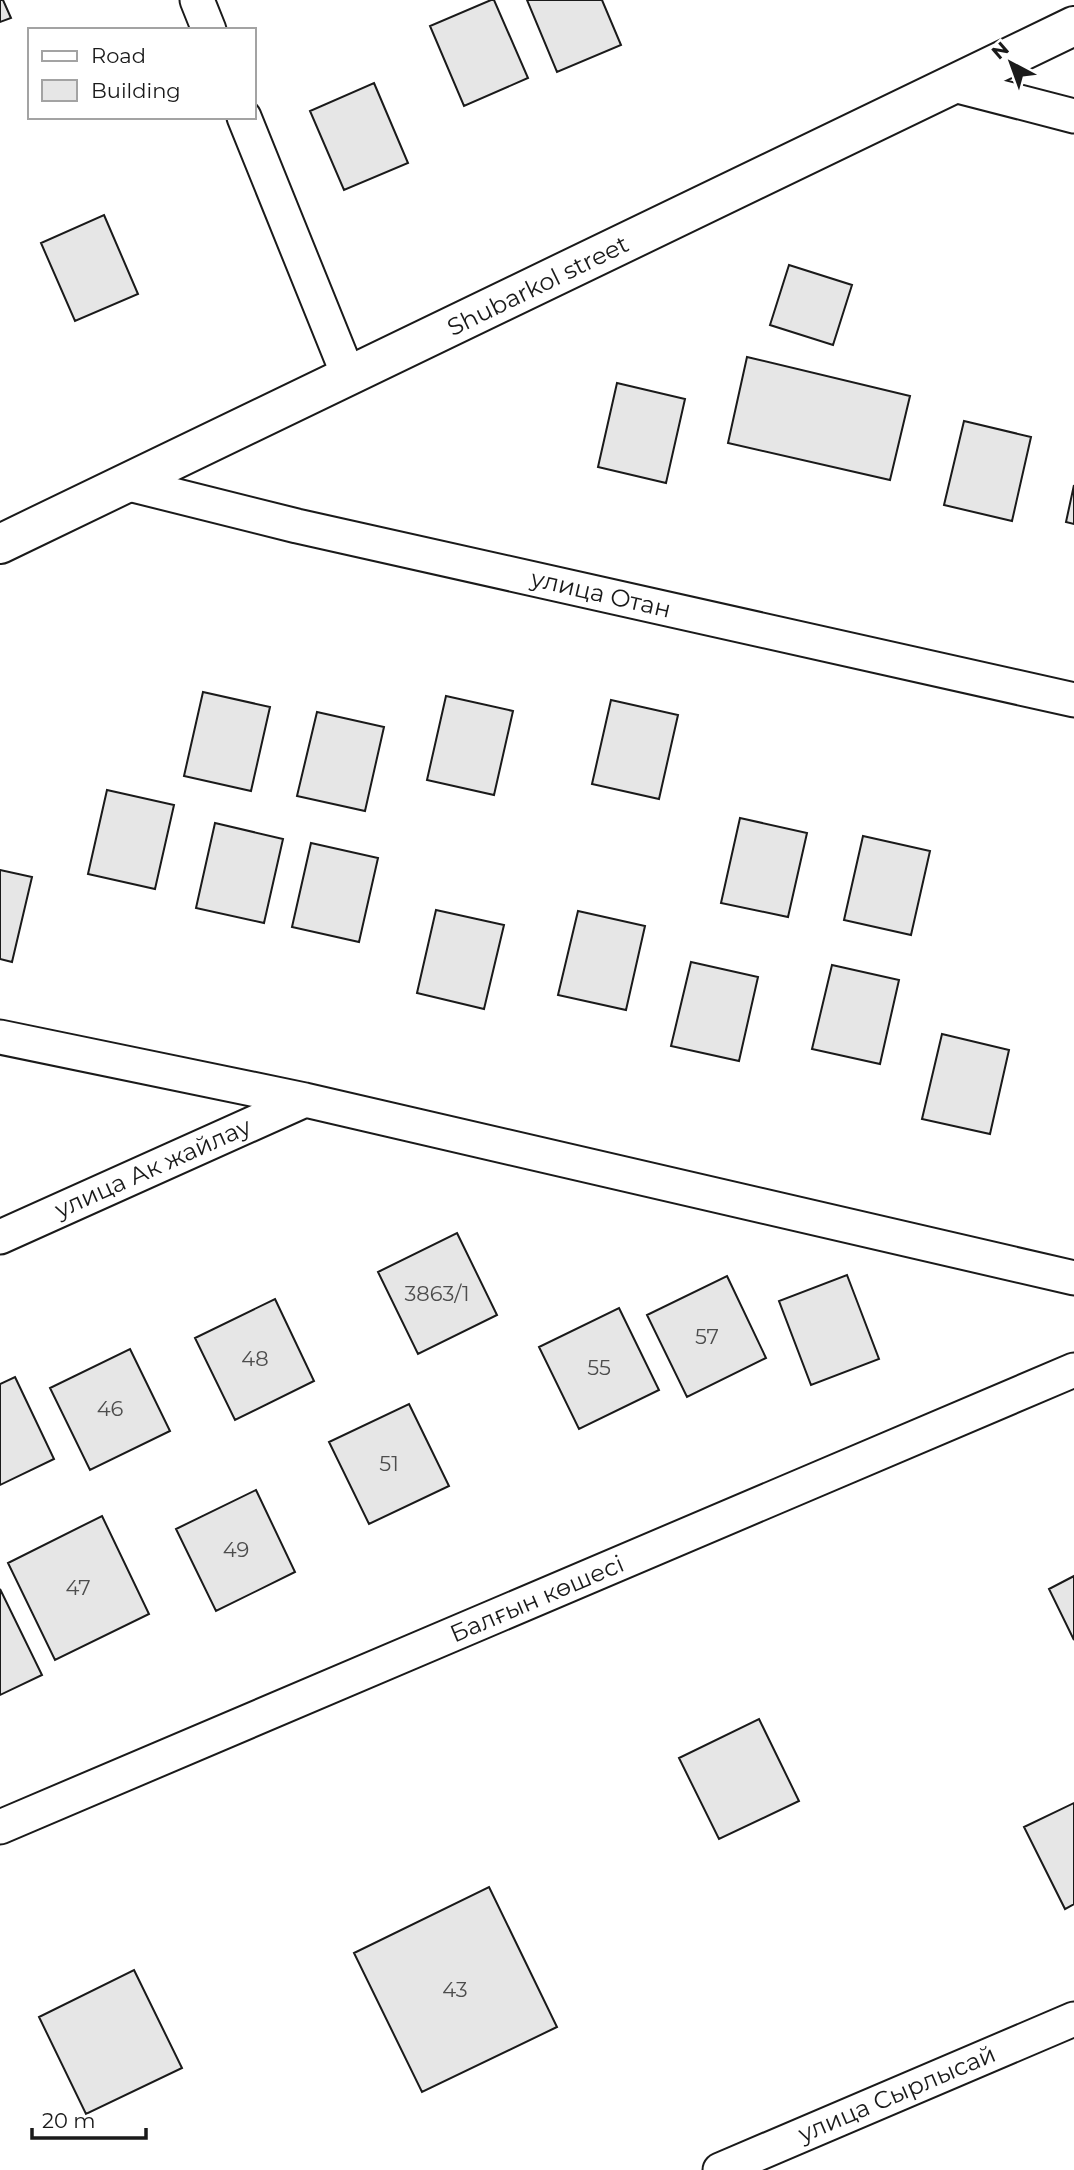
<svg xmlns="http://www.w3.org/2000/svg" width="1074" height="2170" font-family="Montserrat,sans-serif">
	<rect width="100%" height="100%" fill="#fff"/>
	<!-- building -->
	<path fill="#e6e6e6" stroke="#1a1a1a" stroke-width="2" d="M0 0H3L11 18 0 22Z
		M491 0H494L528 78 464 106 430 26Z
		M527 0H602L621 45 557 72Z
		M374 83 408 163 344 190 310 111Z
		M104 215 138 294 75 321 41 243Z
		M789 265 852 285 833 345 770 325Z
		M747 357 910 396 890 480 728 443Z
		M617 383 685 399 666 483 598 467Z
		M964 421 1031 437 1012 521 944 505Z
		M1074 485V524L1066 522Z
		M203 692 270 707 251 791 184 776Z
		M446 696 513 711 494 795 427 780Z
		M611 700 678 715 659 799 592 784Z
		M317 712 384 727 365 811 297 796Z
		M107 790 174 805 155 889 88 874Z
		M740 818 807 833 788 917 721 903Z
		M215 823 283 839 264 923 196 908Z
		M863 836 930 851 911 935 844 920Z
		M311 843 378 858 359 942 292 927Z
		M0 870 32 877 12 962 0 959Z
		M436 910 504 925 484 1009 417 993Z
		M578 911 645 926 626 1010 558 995Z
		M691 962 758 977 739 1061 671 1046Z
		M832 965 899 980 880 1064 812 1049Z
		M942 1034 1009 1050 990 1134 922 1119Z
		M457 1233 497 1315 418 1354 378 1272Z
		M847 1275 879 1359 811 1385 779 1301Z
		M727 1276 766 1358 687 1397 647 1315Z
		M275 1299 314 1381 235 1420 195 1338Z
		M619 1308 659 1390 579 1429 539 1347Z
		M130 1349 170 1431 90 1470 50 1388Z
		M15 1377 54 1459 0 1485V1384Z
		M409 1404 449 1486 369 1524 329 1442Z
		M256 1490 295 1572 216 1611 176 1529Z
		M102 1516 149 1614 55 1660 8 1563Z
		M1074 1576V1640L1049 1589Z
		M0 1589 42 1675 0 1695Z
		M759 1719 799 1801 719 1839 679 1758Z
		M1074 1803V1904L1065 1909 1024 1827Z
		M489 1887 557 2027 422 2092 354 1953Z
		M134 1970 182 2068 86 2114 39 2017Z"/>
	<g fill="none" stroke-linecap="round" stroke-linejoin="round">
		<!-- minor casing -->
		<g stroke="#1a1a1a" stroke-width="37">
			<path id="minor" d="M197 0 209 30
				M954 85 1074 116
				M244 117 349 377
				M129 484 297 526 1074 700
				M0 1037 305 1100 1074 1278
				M0 1237 305 1100
				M0 1827 1074 1370
				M720 2170 1074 2019"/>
		</g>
		<!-- tertiary casing -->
		<g stroke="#1a1a1a" stroke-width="42">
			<path id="tertiary" d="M0 544 1074 26"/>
		</g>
		<!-- minor -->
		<use href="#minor" stroke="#fff" stroke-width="33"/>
		<!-- tertiary -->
		<use href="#tertiary" stroke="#fff" stroke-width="38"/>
	</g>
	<g text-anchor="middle" stroke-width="5" stroke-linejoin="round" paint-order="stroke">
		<!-- number labels -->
		<g font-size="21" fill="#4d4d4d">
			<text x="437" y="1301">3863/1</text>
			<text x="707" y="1344">57</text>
			<text x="255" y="1366">48</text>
			<text x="599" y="1375">55</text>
			<text x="110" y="1416">46</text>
			<text x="389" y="1471">51</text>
			<text x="236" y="1557">49</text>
			<text x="78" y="1595">47</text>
			<text x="455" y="1997">43</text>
		</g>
		<!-- street labels -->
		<g font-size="24" fill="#1a1a1a" stroke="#fff">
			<text transform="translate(538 286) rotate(-26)" y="8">Shubarkol street</text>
			<text transform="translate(601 594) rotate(13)" y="8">улица Отан</text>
			<text transform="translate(153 1168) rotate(-24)" y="8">улица Ак жайлау</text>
			<text transform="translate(537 1599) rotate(-23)" y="8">Балғын көшесі</text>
			<text transform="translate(897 2094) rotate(-23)" y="8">улица Сырлысай</text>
		</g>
	</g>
	<!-- legend -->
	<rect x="28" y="28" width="228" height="91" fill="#ffffff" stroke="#a3a3a3" stroke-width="2"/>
	<rect x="42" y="51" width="35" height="10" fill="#ffffff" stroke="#a3a3a3" stroke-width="2"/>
	<text x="91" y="63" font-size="21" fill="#1a1a1a">Road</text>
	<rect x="42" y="80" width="35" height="21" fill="#e6e6e6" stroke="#a3a3a3" stroke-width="2"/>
	<text x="91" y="98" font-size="21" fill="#1a1a1a">Building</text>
	<!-- north arrow -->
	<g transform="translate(1011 63) rotate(319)" stroke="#ffffff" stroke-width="5" paint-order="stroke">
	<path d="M0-5L12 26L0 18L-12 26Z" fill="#1a1a1a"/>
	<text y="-10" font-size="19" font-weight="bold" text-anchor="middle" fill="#1a1a1a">N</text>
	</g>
	<!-- scale -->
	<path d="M32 2128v10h114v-10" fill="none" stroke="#1a1a1a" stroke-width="3.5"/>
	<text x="42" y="2128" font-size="21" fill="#1a1a1a" stroke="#ffffff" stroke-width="5" paint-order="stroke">20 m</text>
</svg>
